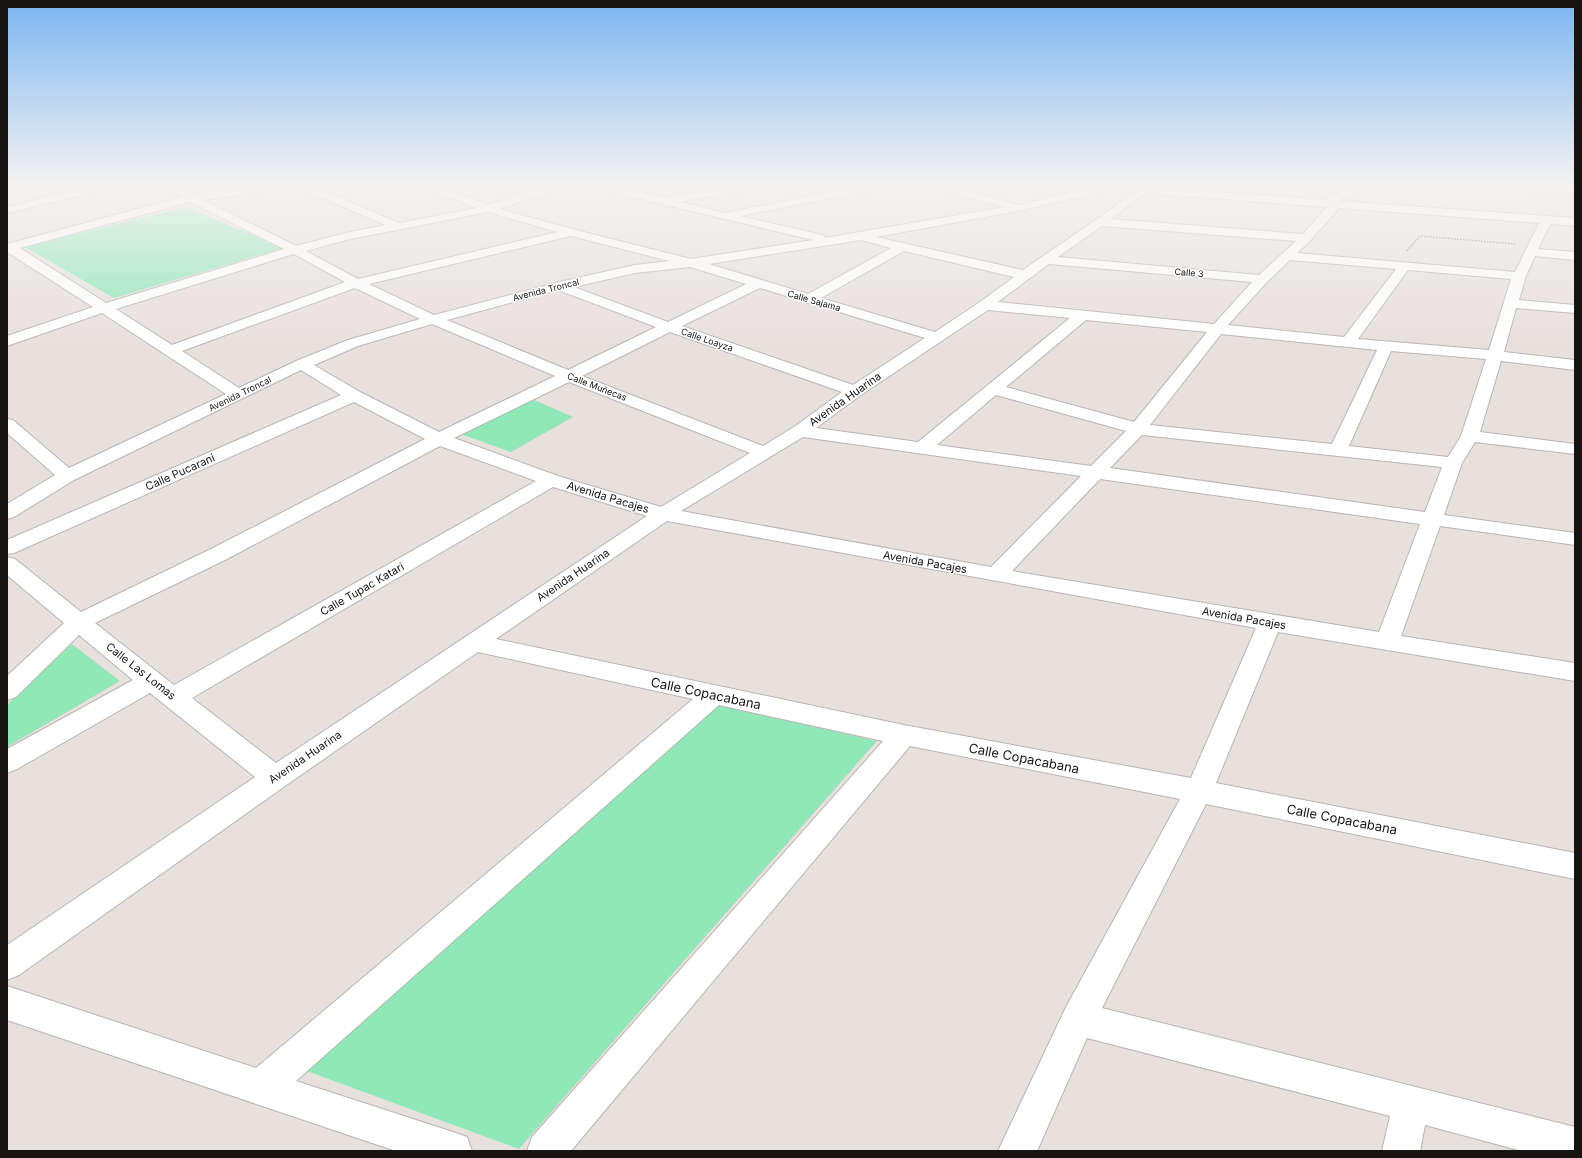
<svg xmlns="http://www.w3.org/2000/svg" width="1582" height="1158" font-family="Inter,sans-serif">
	<rect width="100%" height="100%" fill="#e7e1de"/>
	<!-- green -->
	<path fill="#90e7b8" d="M186 207 283 248 114 298 25 247Z
		M532 399 573 417 511 452 461 434Z
		M72 644 120 681 7 747V705Z
		M715 704 877 741 519 1149 307 1071Z"/>
	<g fill="none" stroke-linecap="round" stroke-linejoin="round">
		<!-- minor casing -->
		<g stroke="#bab4b2" stroke-width="2">
			<path id="minor" d="M101 184H120L119 186 7 213V207Z
				M159 184H173L193 194 267 184H308L399 223 476 208 422 186 421 184H436L488 205 551 184H567L566 186 500 209 576 230 691 259 813 240 590 187 585 184H604L665 198 743 184H768L763 187 680 202 726 213 870 184H893L888 187 740 216 823 235 825 238 1004 207 928 186 927 184H945L1018 205 1107 184H1136L1143 187 1325 200 1353 184H1366L1339 201 1575 218V226L1550 224 1538 249 1575 252V260L1535 256 1526 276 1519 300 1575 305V313L1516 308 1504 352 1575 360V370L1501 361 1480 432 1575 444V454L1475 442 1462 463 1444 515 1575 533V545L1440 526 1401 636 1575 663V681L1278 632 1216 783 1575 853V879L1206 804 1102 1008 1575 1127V1151H1522L1425 1125 1420 1151H1382L1390 1116 1087 1038 1037 1151H998L1066 1007 1180 799 910 746 571 1151H527L532 1137 883 741 719 705 296 1081 453 1132 467 1137 472 1151H396L7 1020V986L256 1068 693 699 478 652 285 786 19 975 7 980V945L255 777 150 693 17 769 7 773V749L133 680 79 635 16 697 7 700V676L64 623 7 575V557L15 559 81 612 211 549 425 439 354 402 14 553 7 554V540L341 395 301 370 74 480 14 517 7 519V504L55 475 7 433V419L13 420 69 468 226 394 102 313 7 346V336L93 307 7 252V244L182 197ZM295 186 385 225 345 233 296 246 204 200ZM1124 187 1134 191 1113 208 1023 270 876 237 1018 211ZM1144 193 1326 207H1327L1303 234 1111 219ZM190 202 284 249 106 303 20 248ZM1339 208 1539 223 1515 272 1297 253 1310 241ZM488 212 557 232 358 279 306 251 346 240ZM1102 226 1296 241 1259 275 1058 257ZM571 236 669 261 635 265 559 282 434 315 369 284ZM861 240 891 248 808 294 709 264ZM904 251 1014 277 980 302 935 332 821 298ZM294 254 345 282 172 345 116 309ZM1290 260 1396 269 1344 337 1228 325 1267 282ZM1049 264 1252 282 1214 324 998 302ZM690 267 746 284 668 322 574 287 635 273ZM1408 270 1511 279 1489 350 1358 339ZM355 288 420 319 348 340 296 361 239 388 182 351ZM760 288 925 338 853 385 682 326ZM558 290 656 327 568 370 447 320ZM988 310 1070 318 918 442 816 428 861 395ZM1086 320 1207 332 1134 422 1006 387ZM432 324 555 376 439 432 360 392 314 365 358 346ZM670 332 842 392 794 427 763 446 582 376ZM1221 334 1377 350 1332 444 1150 425ZM1391 351 1486 359 1461 436 1448 457 1349 446ZM569 382 750 453 661 507 558 476 454 438ZM996 395 1126 431 1091 466 937 445ZM1142 435 1442 467 1425 512 1110 468ZM803 437 1081 476 991 567 681 511ZM440 446 536 481 174 685 95 623 227 559ZM1100 479 1420 524 1379 632 1012 571ZM553 487 647 516 276 763 192 698ZM667 521 1256 628 1191 778 904 725 496 639Z
				M1372 184H1517L1575 188V194L1511 190 1377 187Z"/>
		</g>
		<!-- path -->
		<path stroke="#827e7c" stroke-width="1.5" stroke-dasharray="1.5 1.5" stroke-linecap="butt" d="M1407 251 1420 236 1515 244"/>
		<!-- minor -->
		<use href="#minor" fill="#fff" fill-rule="evenodd"/>
	</g>
	<!-- sky -->
	<linearGradient id="sky" x2="0" y2="1"><stop stop-color="#7cb6f0"/><stop offset="0.53" stop-color="#f4f2f0"/><stop offset="1" stop-color="#f4f2f0" stop-opacity="0"/></linearGradient>
	<rect width="1582" height="346" fill="url(#sky)"/>
	<g text-anchor="middle" stroke-width="3" stroke-linejoin="round" paint-order="stroke">
		<!-- far-street labels -->
		<g font-size="9" fill="#161413" stroke="#fff">
			<text transform="translate(1189 273) rotate(5)" y="3">Calle 3</text>
			<text transform="translate(546 290) rotate(-14)" y="3">Avenida Troncal</text>
			<text transform="translate(814 301) rotate(16)" y="3">Calle Sajama</text>
			<text transform="translate(707 340) rotate(19)" y="3">Calle Loayza</text>
			<text transform="translate(597 387) rotate(21)" y="3">Calle Muñecas</text>
			<text transform="translate(240 394) rotate(-26)" y="3">Avenida Troncal</text>
		</g>
		<!-- street labels -->
		<g font-size="11" fill="#161413" stroke="#fff">
			<text transform="translate(845 399) rotate(-35)" y="4">Avenida Huarina</text>
			<text transform="translate(180 472) rotate(-24)" y="4">Calle Pucarani</text>
			<text transform="translate(608 497) rotate(17)" y="4">Avenida Pacajes</text>
			<text transform="translate(925 562) rotate(10)" y="4">Avenida Pacajes</text>
			<text transform="translate(573 575) rotate(-34)" y="4">Avenida Huarina</text>
			<text transform="translate(362 589) rotate(-30)" y="4">Calle Tupac Katari</text>
			<text transform="translate(1244 618) rotate(10)" y="4">Avenida Pacajes</text>
			<text transform="translate(141 671) rotate(38)" y="4">Calle Las Lomas</text>
			<text transform="translate(305 757) rotate(-34)" y="4">Avenida Huarina</text>
		</g>
		<!-- near-street labels -->
		<g font-size="13" fill="#161413" stroke="#fff">
			<text transform="translate(706 693) rotate(12)" y="5">Calle Copacabana</text>
			<text transform="translate(1024 758) rotate(11)" y="5">Calle Copacabana</text>
			<text transform="translate(1342 819) rotate(11)" y="5">Calle Copacabana</text>
		</g>
	</g>
	<!-- border -->
	<rect width="1582" height="1158" fill="none" stroke="#161413" stroke-width="16"/>
</svg>
